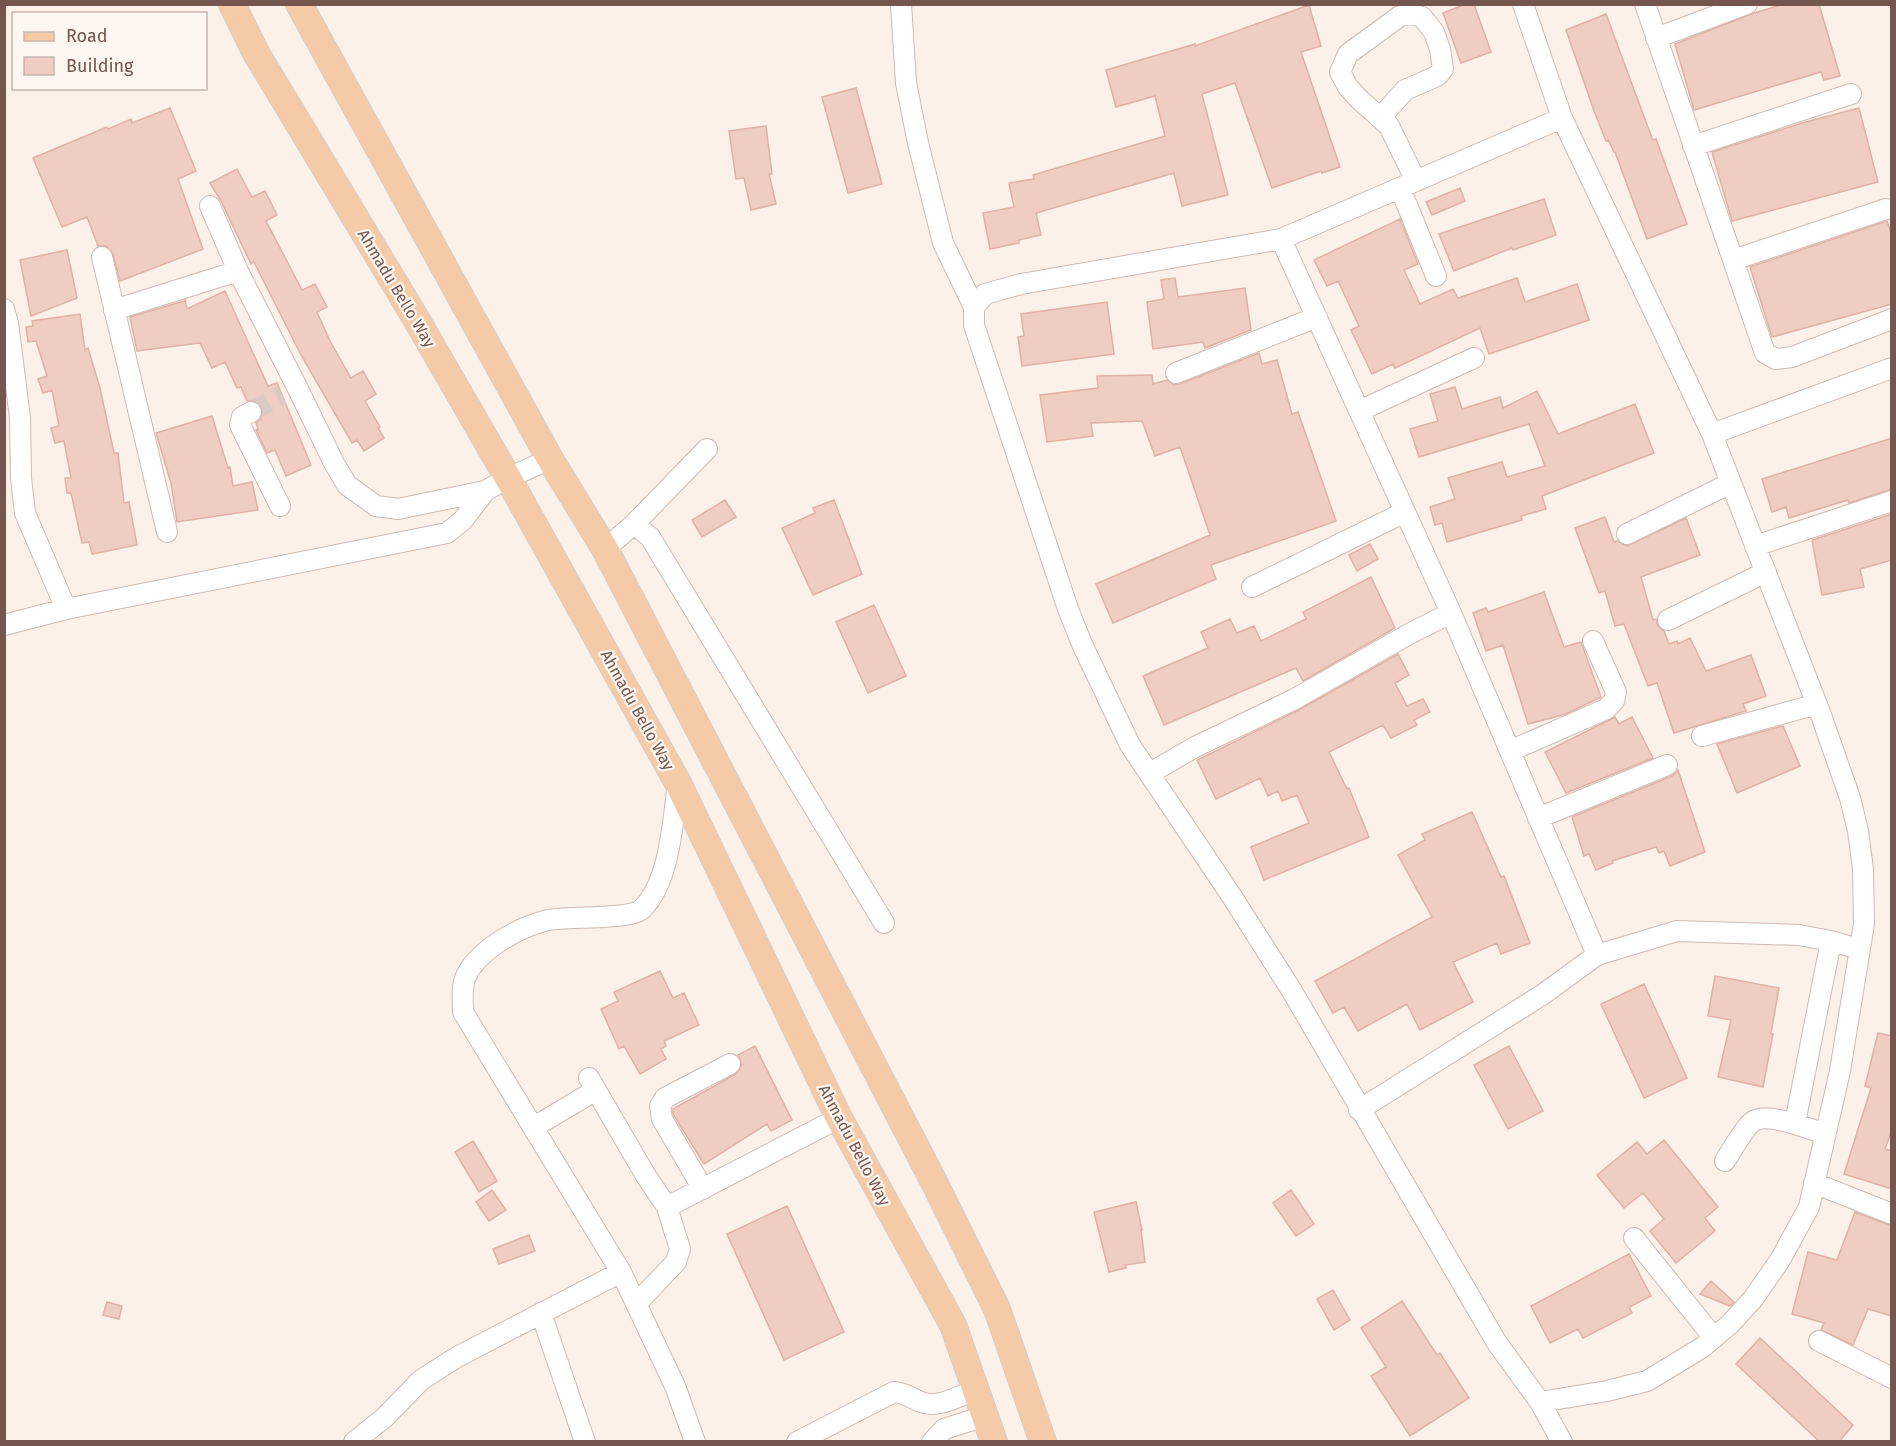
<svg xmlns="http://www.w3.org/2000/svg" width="1896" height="1446" font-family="'Fira Sans',sans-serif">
	<rect width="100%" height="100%" fill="#fbf1e9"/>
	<!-- building -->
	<path fill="#efcdc3" stroke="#e0b1a4" stroke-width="1.5" d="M1466 4H1474L1491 52 1461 63 1443 13Z
		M1784 4H1819L1840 76 1824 80 1821 72 1694 110 1675 44 1754 13Z
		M1309 5 1321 46 1301 52 1340 167 1322 173 1321 171 1272 188 1235 83 1202 94 1228 195 1182 206 1174 173 1036 213 1041 235 1019 240V243L990 249 983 213 1014 207 1009 183 1034 179 1033 175 1165 136 1155 96 1116 107 1106 70 1195 44V46Z
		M1606 14 1646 122 1653 140 1656 139 1687 224 1647 239 1615 152H1614L1608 140 1606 141 1594 111 1566 30Z
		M856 88 882 184 848 193 822 97Z
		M170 108 196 171 178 179 203 249 120 281 113 254 106 246H98L87 217 62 227 33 158 107 127 108 129 131 119 132 123Z
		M1859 108 1878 182 1732 221 1712 152 1802 123Z
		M766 126 772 174H769L776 204 751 210 744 178 736 179 729 131Z
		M237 169 252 197 265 191 277 215 266 221 302 290 315 284 327 307 317 312 330 341 351 378 363 371 376 394 365 401 380 427 378 428 384 438 364 451 357 440 352 443 301 355 254 262 251 264 221 201 210 183Z
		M1460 188 1465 201 1432 215 1426 202Z
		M1544 199 1556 235 1513 250 1512 248 1454 271 1439 234Z
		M1400 219 1418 264 1404 270 1420 304 1453 289 1458 298 1517 278 1525 302 1577 284 1589 320 1489 354 1480 328 1395 368 1393 364 1372 374 1351 330 1359 326 1338 281 1327 286 1314 260Z
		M1887 221 1892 236V304L1772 337 1750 267Z
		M67 250 77 298 31 316 20 260Z
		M1175 278 1178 297 1245 288 1251 330 1205 348 1203 342 1153 349 1147 302 1164 299 1161 280Z
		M225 291 268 386 277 383 311 465 286 476 275 450 267 453 256 430 258 429 256 423 261 419 263 413 262 407 257 401H247L241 387 237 388 225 362 212 368 200 343 137 351 130 317 184 301 185 300 187 309Z
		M1107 302 1114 354 1022 366 1018 337 1024 336 1021 314Z
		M80 314 85 350 88 348 100 388 114 453H118L124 503 129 502 137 545 92 554 89 542 82 543 71 493H67L65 478H71L64 441 55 443 51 428 59 426 52 390 43 393 38 379 47 376 36 341 28 342 26 327 33 326 32 321Z
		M1259 353 1262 364 1277 360 1292 414 1298 412 1336 521 1211 565 1216 579 1113 623 1096 584 1210 535 1180 447 1155 456 1142 421 1091 423 1093 436 1047 442 1040 395 1098 388 1097 376 1152 375 1153 384 1167 380 1174 385 1180 384Z
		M1455 387 1462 409 1500 397 1503 408 1537 391 1558 434 1635 404 1654 453 1542 496 1546 509 1521 516 1522 520 1447 542 1442 523 1435 525 1430 507 1455 499 1448 478 1502 462 1507 477 1545 466 1529 424 1419 457 1410 429 1438 421 1430 394Z
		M212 416 228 468 230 467 233 486 252 482 258 510 177 522 171 483 156 433Z
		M1892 438V489L1849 503 1848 500 1789 518 1786 507 1772 512 1762 479Z
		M725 500 736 517 702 537 692 520Z
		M834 500 862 574 813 595 782 528 815 513 813 508Z
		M1892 514V560L1860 569 1864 587 1822 595 1812 540Z
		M1605 517 1614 542 1618 541 1627 546 1686 518 1700 555 1641 577 1653 620 1656 619 1658 626 1664 631 1669 644 1677 641 1678 644 1690 638 1706 671 1751 655 1766 696 1743 704 1746 711 1674 733 1657 683 1648 686 1624 624 1615 626 1605 591 1599 593 1575 528Z
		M1370 544 1378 559 1357 571 1349 555Z
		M1371 577 1395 628 1303 681 1296 668 1164 725 1143 676 1208 648 1201 632 1230 619 1237 633 1254 626 1261 641 1306 619 1303 612Z
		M1544 592 1564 647 1581 642 1601 697 1566 714 1528 724 1503 645 1486 651 1473 613 1486 608 1488 612Z
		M874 605 906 676 868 693 836 622Z
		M1398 654 1409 675 1395 683 1407 706 1423 699 1430 712 1414 720 1417 725 1391 738 1383 725 1329 752 1347 789 1349 788 1369 837 1264 880 1251 847 1309 823 1297 795 1282 801 1278 791 1268 796 1260 778 1216 799 1197 760 1299 710Z
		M1615 717 1619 724 1632 717 1653 758 1566 793 1545 752Z
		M1783 726 1800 766 1737 793 1717 744Z
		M1678 770 1705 852 1670 866 1664 851 1659 853 1656 847 1612 861 1613 863 1596 870 1589 854 1584 856 1572 817 1672 776Z
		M1472 812 1501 877 1504 876 1530 943 1501 954 1497 943 1453 962 1473 1002 1420 1030 1407 1004 1358 1031 1344 1007 1333 1013 1315 981 1432 917 1398 855 1425 840 1422 834Z
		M660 971 673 998 684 993 699 1025 664 1041 666 1046 661 1049 666 1059 640 1074 624 1046 619 1049 601 1009 618 1001 614 992Z
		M1715 976 1779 988 1771 1033 1773 1034 1763 1087 1718 1077 1731 1020 1708 1016Z
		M1644 984 1687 1078 1644 1098 1601 1004Z
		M1878 1033 1892 1036V1129L1885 1149 1892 1151V1189L1844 1174 1871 1088 1865 1086Z
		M755 1046 792 1120 771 1131 767 1124 704 1164 673 1114V1109L736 1074 742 1065 738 1055Z
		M1509 1046 1543 1111 1508 1129 1474 1065Z
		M1664 1140 1718 1207 1705 1218 1715 1231 1676 1263 1650 1231 1664 1219 1643 1193 1624 1208 1597 1175 1637 1142 1647 1154Z
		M473 1141 497 1181 479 1192 455 1152Z
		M492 1190 506 1210 489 1221 476 1202Z
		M1291 1190 1314 1224 1296 1236 1273 1203Z
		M1136 1202 1142 1230H1141L1145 1262 1125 1265 1126 1268 1109 1272 1094 1212Z
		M787 1206 844 1332 784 1360 727 1234Z
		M1855 1212 1892 1226V1316L1868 1309 1853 1345 1821 1330 1824 1323 1792 1314 1808 1252 1837 1260Z
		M529 1235 535 1251 499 1264 493 1249Z
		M1629 1254 1651 1296 1629 1307 1632 1313 1583 1338 1578 1329 1550 1343 1531 1306Z
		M1711 1281 1734 1302 1730 1306 1700 1294Z
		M1333 1290 1350 1320 1334 1330 1317 1299Z
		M1402 1301 1437 1355 1440 1353 1469 1398 1410 1436 1371 1376 1386 1367 1361 1328Z
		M107 1302 122 1306 119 1319 103 1315Z
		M1760 1338 1853 1425 1839 1442H1820L1736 1364Z"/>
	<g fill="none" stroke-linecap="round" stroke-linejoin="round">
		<!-- minor-tunnel -->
		<path stroke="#d9cac2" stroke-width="20" stroke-dasharray="20 10" stroke-linecap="butt" d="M251 412 282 395"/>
		<!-- minor casing -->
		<g stroke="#cfbab2" stroke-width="22">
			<path id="minor" d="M901 4 906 83 918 143 943 243 974 307
				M1523 4 1562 118 1712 434 1821 715 1850 798 1858 831 1863 869 1864 924 1840 1071 1809 1207 1780 1260 1753 1299 1730 1324 1703 1347 1647 1381 1607 1391 1540 1402
				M1645 4 1765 353 1776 359 1792 357 1892 319
				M1656 38 1747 4
				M1381 117 1405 90 1437 76 1443 69 1440 49 1434 32 1422 17 1411 14 1400 16 1348 54 1340 72 1348 87 1359 99 1389 126 1416 181
				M1693 146 1851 94
				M1400 188 1436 276
				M210 206 238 271 297 387 334 463 347 485 376 506 398 509 485 491 508 478 550 459
				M1281 239 1451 613 1597 955
				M102 257 167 532
				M1733 260 1886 209
				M4 309 8 323 20 418 21 478 25 513 66 609
				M114 310 238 271
				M1176 373 1317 317
				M1359 411 1474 358
				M251 412 242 417 240 425 280 506
				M1712 434 1892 368
				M634 524 650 537 884 923
				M1627 534 1731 483
				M1755 546 1892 501
				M605 549 634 524 707 449
				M1252 587 1405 512
				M1668 620 1766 572
				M4 625 66 609 447 533 463 520 485 491
				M1702 736 1817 704
				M1510 751 1606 709 1614 701 1616 692 1593 641
				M1150 773 1195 747 1293 700 1409 634 1451 613
				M678 783C673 820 670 882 642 909 631 920 566 916 548 920 519 927 479 949 466 976 461 987 463 1000 463 1012L621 1272 675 1386 695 1442
				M1538 818 1667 765
				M589 1078 646 1176 667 1207 839 1118
				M1359 1110 1542 995 1597 955 1677 931 1799 935 1831 941 1859 949
				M1795 1123 1831 941
				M534 1127 596 1090
				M1725 1161C1732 1150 1743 1130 1752 1122 1766 1111 1810 1129 1825 1134
				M1814 1183 1892 1214
				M703 1189 662 1119 660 1106 665 1098 730 1064
				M1634 1238 1714 1338
				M636 1304 676 1262 680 1249 667 1207
				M541 1313 585 1442
				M1819 1341 1892 1378
				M354 1442 384 1418 421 1380 457 1357 621 1272
				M797 1442 894 1392C906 1393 911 1398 921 1402 938 1409 959 1396 976 1389
				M932 1442 944 1429 985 1416
				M1562 1442 1540 1402 1497 1343 1292 991 1231 895 1130 745 1082 644 1068 609 974 325V307L985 294 1021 284 1281 239 1562 118"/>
		</g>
		<!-- major casing -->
		<g stroke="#d5ccca" stroke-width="28">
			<path id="major" d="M232 4 256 53 415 317 508 478 678 783 839 1118 953 1325 994 1442
				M299 4 550 459 605 549 934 1182 997 1309 1043 1442"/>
		</g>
		<!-- minor -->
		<use href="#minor" stroke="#fff" stroke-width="20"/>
		<!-- major -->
		<use href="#major" stroke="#f5cba7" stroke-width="26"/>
	</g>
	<g text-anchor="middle" stroke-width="4.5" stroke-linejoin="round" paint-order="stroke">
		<!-- street labels -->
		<g font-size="16" fill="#74564e" stroke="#fef6f0">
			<text transform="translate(397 288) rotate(59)" y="6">Ahmadu Bello Way</text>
			<text transform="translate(638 710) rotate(61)" y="6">Ahmadu Bello Way</text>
			<text transform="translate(855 1145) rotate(62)" y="6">Ahmadu Bello Way</text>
		</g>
	</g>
	<!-- border -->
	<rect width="1896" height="1446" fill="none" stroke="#74564e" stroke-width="12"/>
	<!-- legend -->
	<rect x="12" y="12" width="195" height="78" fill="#fef6f0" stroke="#c7b6af" stroke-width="1.5"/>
	<rect x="24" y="32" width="30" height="9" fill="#f5cba7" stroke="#c7b6af" stroke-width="1.5"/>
	<text x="66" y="42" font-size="18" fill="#74564e">Road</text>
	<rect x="24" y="57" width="30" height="18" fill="#efcdc3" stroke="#c7b6af" stroke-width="1.5"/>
	<text x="66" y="72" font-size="18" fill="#74564e">Building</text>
</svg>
